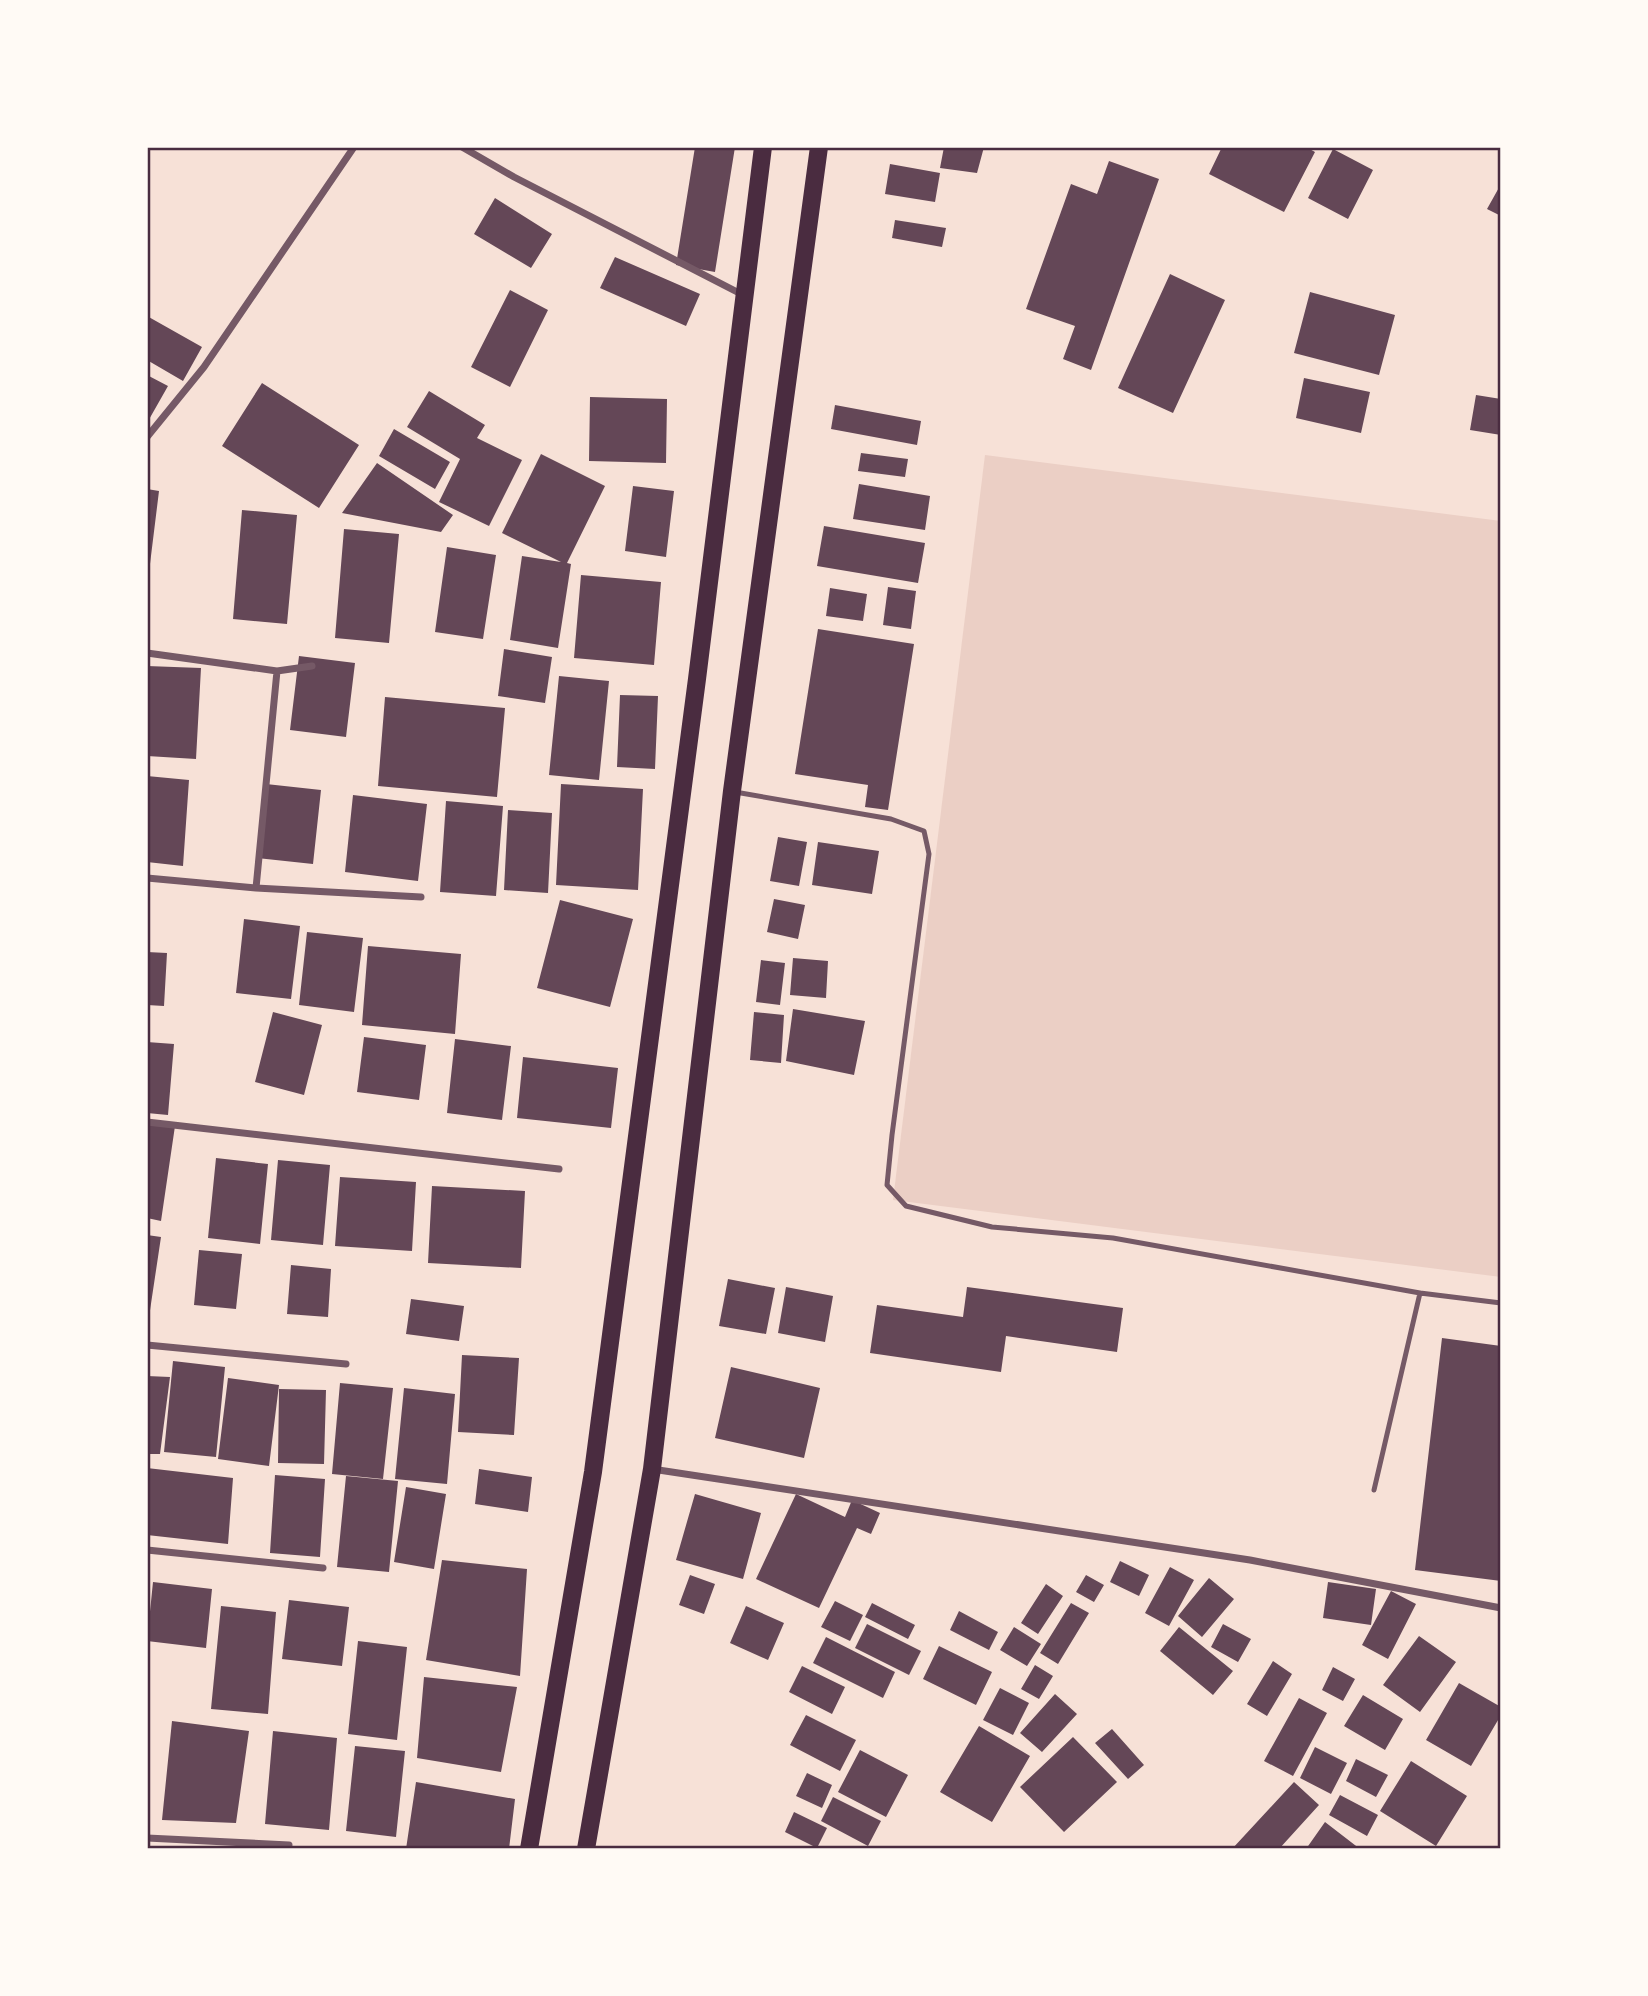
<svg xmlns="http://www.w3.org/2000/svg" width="1648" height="1996" font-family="Rubik,sans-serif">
	<rect width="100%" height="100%" fill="#f7e1d7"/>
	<!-- green -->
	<path fill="#ebcfc5" d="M985 455 1501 521V1277L893 1200Z"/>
	<!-- building -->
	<path fill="#644757" d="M695 147H735L715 272 676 265Z
		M944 147H984L977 173 940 168Z
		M1222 147H1306L1315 152 1284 212 1209 174Z
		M1333 149 1373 170 1348 219 1308 198Z
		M1109 161 1159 179 1091 370 1063 359 1075 326 1026 309 1071 184 1097 194Z
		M890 164 940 173 935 202 885 194Z
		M1501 184V216L1487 209Z
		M495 198 552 234 531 268 474 234Z
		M895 220 946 228 942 247 892 238Z
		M615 257 700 294 686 326 600 288Z
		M1170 274 1225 300 1173 413 1118 388Z
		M510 290 548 310 510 387 471 367Z
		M1310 292 1395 315 1379 375 1294 353Z
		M147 316 202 347 183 381 147 360Z
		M147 375 168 386 147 423Z
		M1304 378 1370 392 1361 433 1296 418Z
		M262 383 359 445 319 508 222 446Z
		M429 391 485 425 477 438 522 460 489 526 439 502 460 459 407 427Z
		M1476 395 1501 399V435L1470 430Z
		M590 397 667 399 666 463 589 461Z
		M835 405 921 421 917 445 831 429Z
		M394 429 450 462 435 489 379 456Z
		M861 453 908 459 905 477 858 471Z
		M541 454 605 486 567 563 571 564 558 648 510 640 522 556 561 562 502 533Z
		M377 463 453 515 441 532 342 513Z
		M859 484 930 496 925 530 853 519Z
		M633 486 674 491 666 557 625 551Z
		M147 489 159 491 150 564H147Z
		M242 510 297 515 287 624 233 619Z
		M824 526 925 543 918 583 817 566Z
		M344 529 399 534 389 643 335 638Z
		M447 547 496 555 483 639 435 632Z
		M581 575 661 582 654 665 574 658Z
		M888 587 916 591 911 629 883 625Z
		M830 588 867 594 863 621 826 616Z
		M818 629 914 644 888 810 865 807 868 785 795 774Z
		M504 649 552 657 545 703 498 696Z
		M299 656 355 663 346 737 290 730Z
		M147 666 201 668 196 759 147 756Z
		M559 676 609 681 599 780 549 775Z
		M620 695 658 696 655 769 617 767Z
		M385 697 505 708 497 797 378 786Z
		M147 776 189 780 183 866 147 862Z
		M266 784 321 790 313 864 257 858Z
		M561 784 643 789 638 890 556 885Z
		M353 795 427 804 418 881 345 872Z
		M446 801 503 806 496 896 440 892Z
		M508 810 552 813 548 893 504 890Z
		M778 837 807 842 799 886 770 881Z
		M818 842 879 851 872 894 812 885Z
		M774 899 805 905 798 939 767 932Z
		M560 900 633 919 610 1007 537 988Z
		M244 919 300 926 291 999 236 993Z
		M307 932 363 938 354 1012 299 1005Z
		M368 946 461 954 455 1034 362 1025Z
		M147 952 167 953 164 1006 147 1005Z
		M793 958 828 961 826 998 790 995Z
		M761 960 785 963 780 1005 756 1002Z
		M793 1009 865 1021 854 1075 786 1061Z
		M273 1012 322 1025 304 1095 255 1082Z
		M754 1012 784 1015 781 1063 750 1060Z
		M364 1037 426 1045 419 1100 357 1092Z
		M455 1039 511 1046 502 1120 447 1113Z
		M147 1042 174 1044 168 1115 147 1113Z
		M523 1057 618 1068 611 1128 517 1118Z
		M147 1121 175 1126 161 1221 147 1218Z
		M216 1158 268 1164 260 1244 208 1238Z
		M278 1160 330 1165 323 1245 271 1240Z
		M340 1177 416 1182 412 1251 335 1246Z
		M432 1186 525 1191 521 1268 428 1263Z
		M147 1235 161 1237 149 1317H147Z
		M199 1250 242 1254 236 1309 194 1305Z
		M291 1265 331 1269 328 1317 287 1314Z
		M728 1279 775 1288 766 1334 719 1326Z
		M786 1287 833 1296 825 1342 778 1333Z
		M967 1287 1123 1308 1117 1352 1006 1336 1001 1372 870 1353 877 1305 963 1317Z
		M411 1299 464 1306 459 1341 406 1334Z
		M1442 1338 1501 1346V1581L1415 1570Z
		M462 1355 519 1358 514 1435 458 1432Z
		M173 1361 225 1367 216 1457 164 1452Z
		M731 1367 820 1388 804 1458 715 1438Z
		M147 1376 170 1377 160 1454H147Z
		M228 1378 279 1385 269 1466 218 1459Z
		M340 1383 393 1388 383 1479 332 1474Z
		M404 1388 455 1394 447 1484 395 1479Z
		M279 1389 326 1390 324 1464 278 1463Z
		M147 1468 233 1478 228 1544 147 1535Z
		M479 1469 532 1477 528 1512 475 1504Z
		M275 1475 325 1479 320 1557 270 1553Z
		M346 1476 398 1481 389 1572 337 1567Z
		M406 1487 446 1494 434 1569 394 1562Z
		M695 1494 761 1513 743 1579 676 1560Z
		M796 1494 845 1517 852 1500 880 1513 871 1534 857 1528 819 1608 756 1579Z
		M442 1560 527 1569 520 1676 426 1660Z
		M1120 1561 1149 1575 1139 1596 1110 1582Z
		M1170 1567 1194 1580 1169 1626 1145 1613Z
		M690 1575 715 1584 704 1614 679 1605Z
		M1086 1575 1104 1585 1094 1602 1076 1592Z
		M1209 1578 1234 1599 1202 1637 1178 1616Z
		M153 1582 212 1589 206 1648 147 1641Z
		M1328 1582 1376 1589 1371 1625 1323 1618Z
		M1046 1584 1063 1596 1038 1634 1021 1623Z
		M1391 1591 1416 1604 1388 1659 1362 1645Z
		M289 1600 349 1607 342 1666 282 1659Z
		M835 1601 863 1615 850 1641 821 1627Z
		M872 1603 915 1625 908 1639 865 1617Z
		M1071 1603 1089 1613 1058 1664 1040 1653Z
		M221 1606 276 1612 268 1714 211 1709Z
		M746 1606 784 1623 768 1660 730 1643Z
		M959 1611 998 1632 989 1650 950 1630Z
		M867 1624 921 1651 909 1675 855 1648Z
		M1223 1624 1251 1639 1238 1662 1211 1647Z
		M1014 1627 1041 1644 1027 1666 1000 1650Z
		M1179 1627 1233 1671 1213 1695 1160 1651Z
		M1419 1636 1456 1662 1420 1712 1383 1685Z
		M826 1637 895 1672 883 1698 813 1663Z
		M358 1641 407 1647 397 1740 348 1734Z
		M939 1646 992 1672 976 1705 923 1679Z
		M1273 1661 1292 1674 1267 1716 1247 1704Z
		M1035 1665 1053 1676 1039 1699 1021 1689Z
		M802 1666 845 1687 832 1714 789 1692Z
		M1333 1667 1355 1679 1343 1701 1322 1690Z
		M424 1677 517 1687 501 1772 417 1758Z
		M1459 1683 1501 1707V1715L1471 1766 1426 1740Z
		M1000 1688 1029 1703 1013 1735 983 1720Z
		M1055 1694 1077 1714 1042 1752 1020 1733Z
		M1363 1695 1403 1719 1385 1750 1344 1726Z
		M1299 1698 1327 1713 1293 1776 1264 1761Z
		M806 1715 856 1740 840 1771 790 1745Z
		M172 1721 249 1731 236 1823 162 1820Z
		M979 1726 1030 1756 992 1822 940 1792Z
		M1112 1729 1144 1765 1128 1779 1095 1743Z
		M273 1731 337 1738 329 1830 265 1824Z
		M1073 1737 1117 1782 1064 1832 1020 1787Z
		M355 1746 405 1751 396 1837 346 1831Z
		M1315 1747 1347 1763 1331 1794 1300 1778Z
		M860 1750 908 1775 886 1817 838 1792Z
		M1356 1759 1388 1775 1376 1797 1346 1781Z
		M1411 1761 1467 1796 1436 1846 1380 1811Z
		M807 1773 832 1785 822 1808 796 1796Z
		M416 1782 515 1799 509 1849H406Z
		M1294 1782 1319 1805 1279 1849H1232Z
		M1340 1795 1378 1815 1367 1836 1329 1815Z
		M833 1797 881 1821 868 1846 821 1821Z
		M794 1812 827 1828 817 1848 785 1832Z
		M1325 1822 1360 1849H1306Z"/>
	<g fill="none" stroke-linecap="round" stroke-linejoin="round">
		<!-- service -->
		<path stroke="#755966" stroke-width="5" d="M735 792 891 819 924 831 929 854 892 1135 887 1185 906 1206 992 1227 1113 1238 1420 1293 1501 1303
			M1374 1490 1420 1293"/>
		<!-- minor -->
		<path stroke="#755966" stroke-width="7" d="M462 147 514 177 745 296
			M147 437 204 367 354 147
			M147 653 277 671 312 666
			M147 878 256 888 421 897
			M256 888 277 671
			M147 1122 559 1169
			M147 1345 346 1364
			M652 1469 1250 1560 1501 1608
			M147 1550 323 1568
			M147 1838 289 1845"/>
		<!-- primary -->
		<path stroke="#4a2c40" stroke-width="18" d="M529 1849 593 1472 697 679 763 147
			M586 1849 652 1469 732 791 819 147"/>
	</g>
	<!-- border -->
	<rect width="1648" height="1996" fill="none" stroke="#fffaf5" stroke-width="298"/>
	<rect x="149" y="149" width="1350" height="1698" fill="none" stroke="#4a2c40" stroke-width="2.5"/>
</svg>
